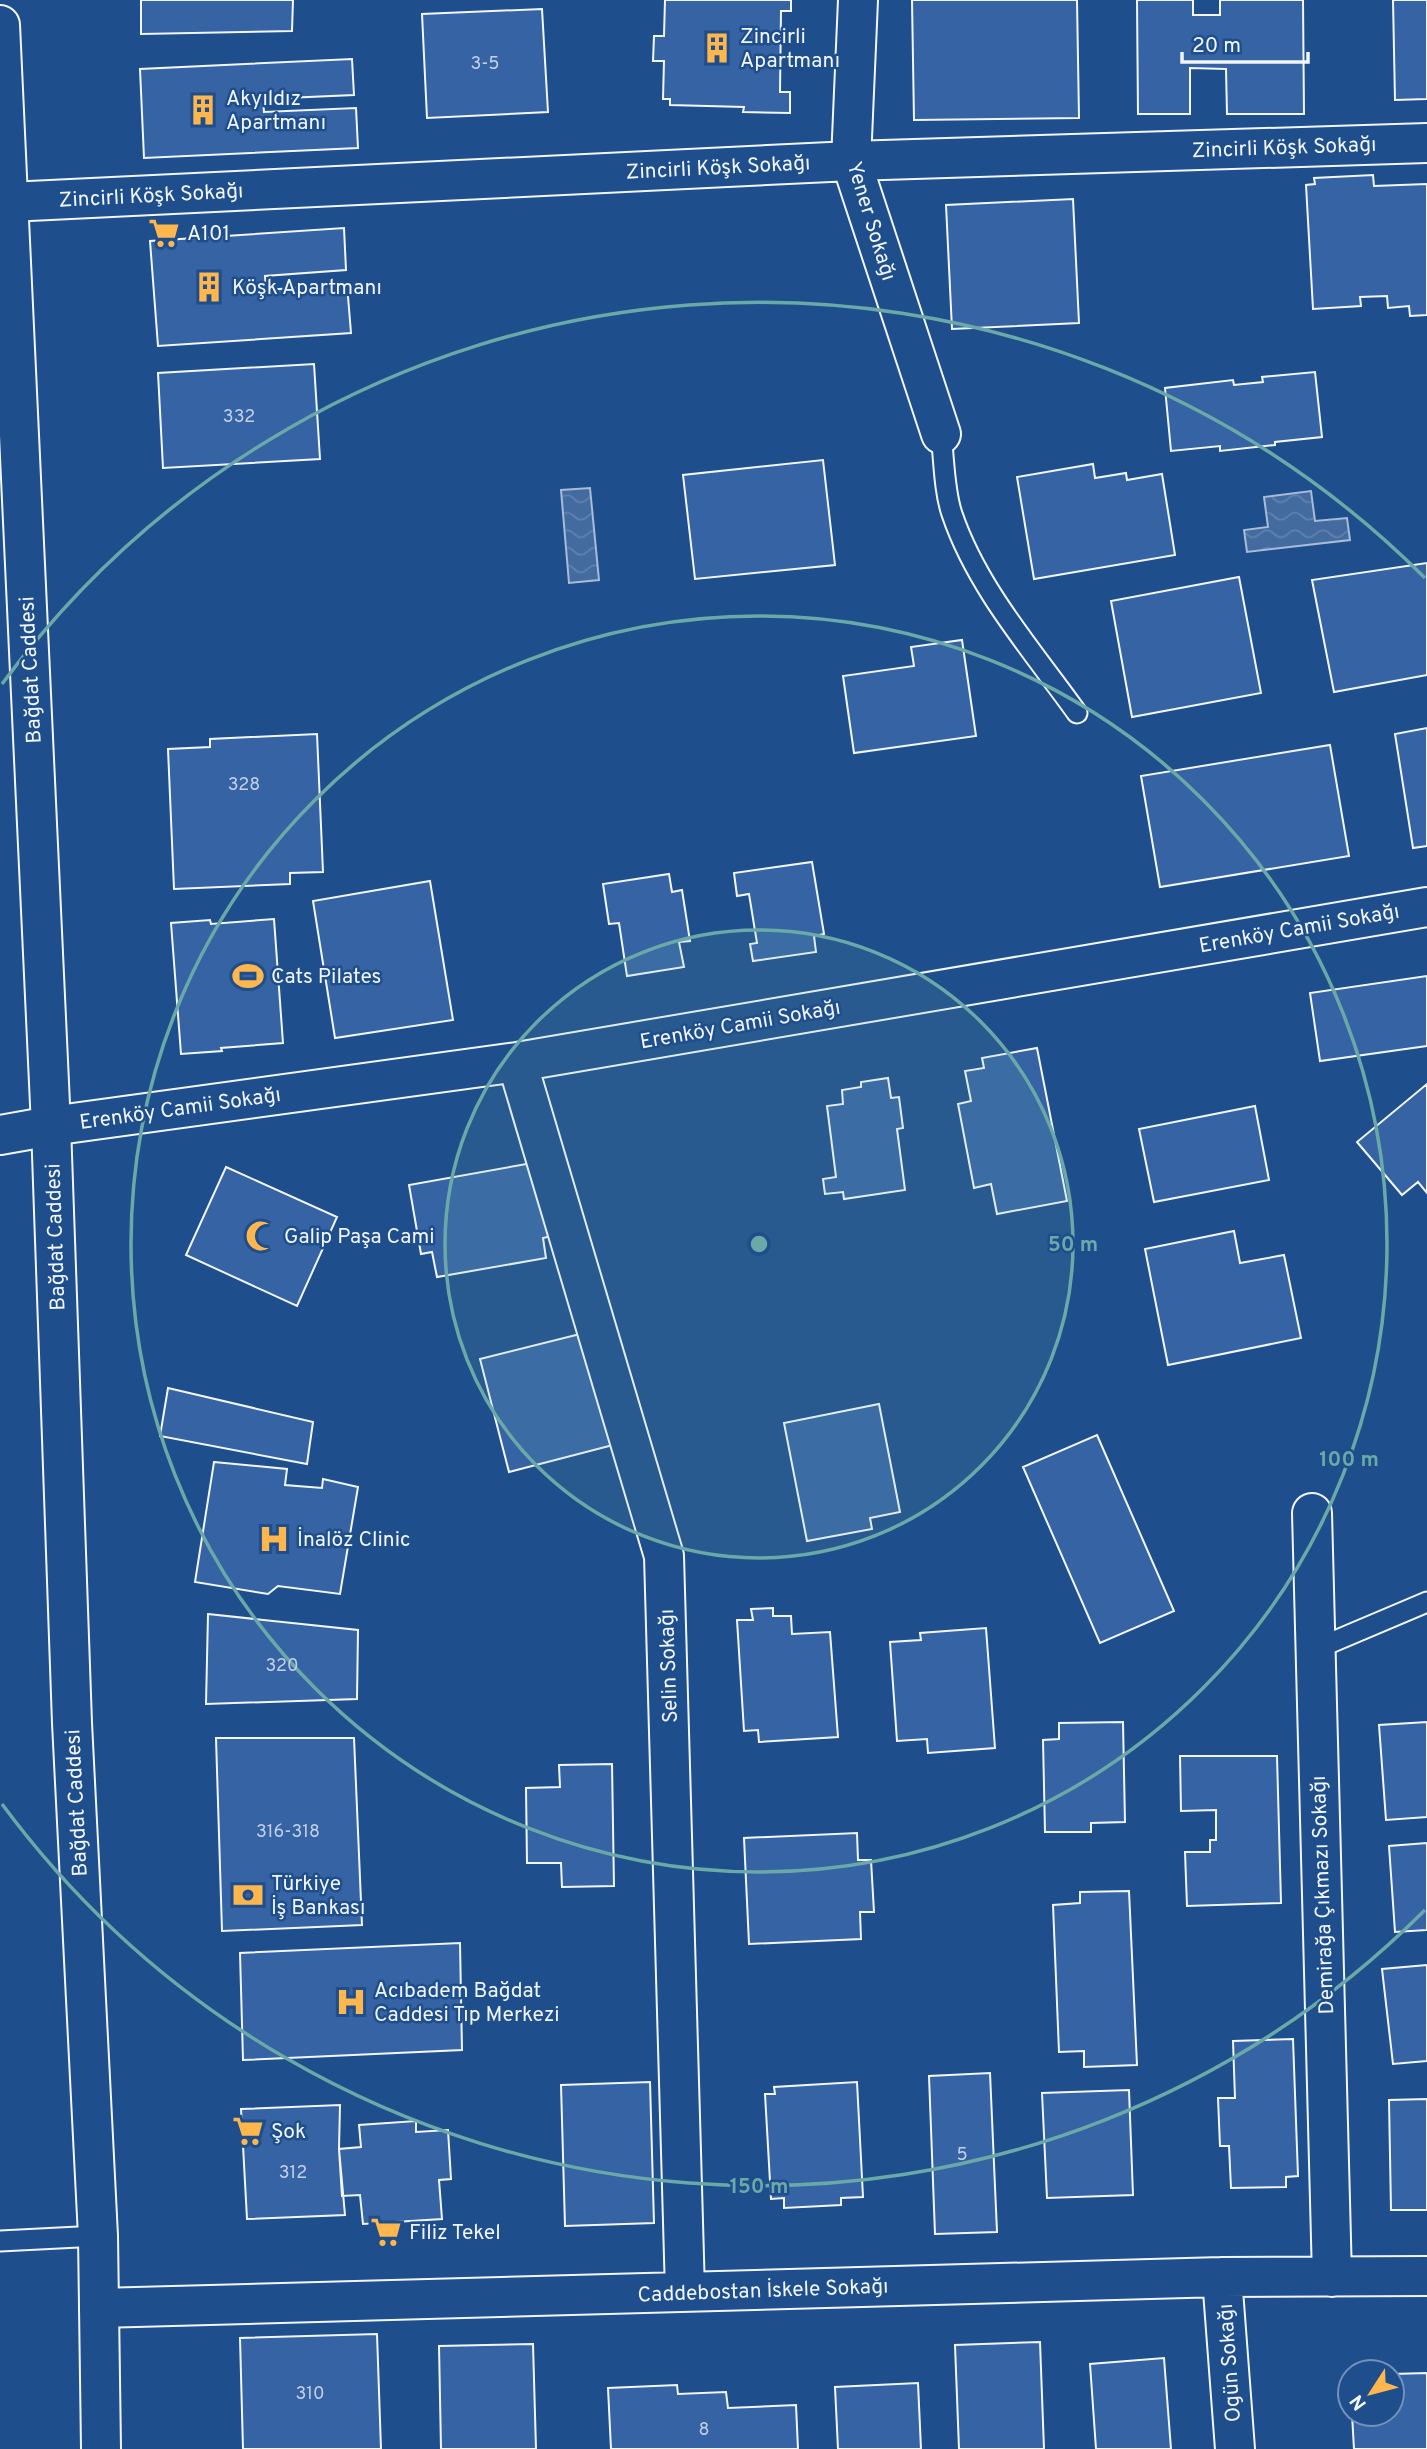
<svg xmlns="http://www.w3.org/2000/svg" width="1427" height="2449" font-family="Overpass,sans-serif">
	<defs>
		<pattern id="water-waves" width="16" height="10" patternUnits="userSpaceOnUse" patternTransform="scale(1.75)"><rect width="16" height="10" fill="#446ba0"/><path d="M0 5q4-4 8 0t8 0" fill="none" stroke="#5f81ae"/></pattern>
	</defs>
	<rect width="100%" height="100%" fill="#1f4e8c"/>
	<!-- water -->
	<path fill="url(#water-waves)" stroke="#a8bbd7" stroke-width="2" d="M590 488 599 580 569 583 561 490Z
		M1311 491 1315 521 1347 518 1350 540 1247 552 1244 530 1268 527 1264 497Z"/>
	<!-- building -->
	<path fill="#3563a3" stroke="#f2f6ff" stroke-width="2" d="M141 0H293L292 31 141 34Z
		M665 0H791V11H781L780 92H790V113L743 112 744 107 670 105V99H663L664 61H653L654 36H664Z
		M912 0H1077L1079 118 914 120Z
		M1137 0H1193V15H1220V0H1303L1304 114H1227L1226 69 1190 68V114H1138Z
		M1393 0H1427V99L1395 100Z
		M542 9 548 112 427 118 422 14Z
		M352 59 354 95 263 99 264 112 356 108 358 148 144 158 140 69Z
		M1373 175 1374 186 1427 184V315L1410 316 1409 306 1388 308 1387 296 1360 297 1361 306 1313 309 1306 185 1315 184 1314 178Z
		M1073 199 1079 323 952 329 946 205Z
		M344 228 346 270 265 276 266 290 347 284 351 333 158 346 150 241Z
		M314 364 320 459 163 468 158 373Z
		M1315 372 1322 437 1275 442V445L1220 451V446L1171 451 1165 388 1233 380 1234 385 1263 382 1262 377Z
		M823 460 835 565 695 579 683 475Z
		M1093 464 1095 478 1126 473 1127 480 1162 474 1175 555 1034 579 1017 477Z
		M1427 563V675L1334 692 1312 580Z
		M1239 577 1261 693 1132 717 1111 601Z
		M962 640 976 736 854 753 843 676 914 666 911 647Z
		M1427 728V846L1413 848 1395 734Z
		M317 734 323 872 290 873V884L174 889 168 749 210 747V739Z
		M1330 745 1349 856 1160 887 1141 776Z
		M812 862 824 934 814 936 816 952 753 961 750 944 757 943 749 894 737 896 734 873Z
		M669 874 672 892 682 890 690 941 679 942 684 967 627 976 619 923 609 924 603 884Z
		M430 881 453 1020 335 1038 313 901Z
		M274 919 283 1043 221 1048 222 1051 181 1054 171 923 210 920 211 924Z
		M1427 976V1046L1320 1061 1310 993Z
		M1037 1048 1067 1201 997 1214 991 1184 974 1188 958 1104 971 1101 965 1071 984 1068 982 1058Z
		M888 1078 891 1098 899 1097 903 1128 897 1129 905 1190 844 1199 843 1192 825 1194 823 1179 836 1177 827 1106 843 1104 842 1090 861 1087V1082Z
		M1427 1084V1193L1418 1182 1402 1195 1357 1142Z
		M1255 1106 1269 1180 1154 1202 1139 1129Z
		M538 1162 552 1236 543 1238 546 1258 437 1277 432 1252 421 1254 409 1185Z
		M226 1167 337 1217 297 1306 186 1255Z
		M1234 1231 1240 1263 1284 1255 1301 1338 1168 1365 1145 1249Z
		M584 1333 613 1445 509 1472 480 1359Z
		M168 1388 313 1422 307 1464 160 1436Z
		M879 1404 900 1512 870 1518 872 1529 807 1541 784 1423Z
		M1097 1435 1174 1611 1100 1643 1023 1467Z
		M214 1462 287 1469 285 1485 322 1488 323 1479 358 1487 340 1594 278 1586 268 1594 195 1582Z
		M773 1608V1616H791L792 1634 830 1632 838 1737 759 1742 758 1730 744 1731 737 1620H753L751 1609Z
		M208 1614 358 1630 357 1699 206 1704Z
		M986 1628 995 1748 928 1753 927 1739 897 1741 890 1642 921 1640 920 1633Z
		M1123 1722 1125 1822 1091 1823V1832H1045L1043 1740 1059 1739V1723Z
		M1427 1722V1817L1386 1820 1379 1725Z
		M216 1738H354L362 1925 222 1931Z
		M1180 1756H1277L1281 1903 1187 1906 1185 1852H1210V1840H1216V1810L1181 1811Z
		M612 1764 614 1886 562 1887 561 1863H527L526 1788 560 1787 559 1765Z
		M857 1833 858 1860H871L874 1912H860L861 1939 749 1944 744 1838Z
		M1427 1843V1930L1395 1932 1389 1846Z
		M1129 1891 1137 2065 1084 2067V2051L1059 2052 1053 1905 1080 1903V1892Z
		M460 1943 462 2050 243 2060 240 1953Z
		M1427 1965V2061L1393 2064 1382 1969Z
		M1293 2039 1298 2176 1286 2177V2187L1231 2188 1229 2146H1220L1218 2098H1235L1233 2041Z
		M990 2073 997 2232 935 2234 929 2076Z
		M650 2082 654 2223 565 2226 561 2085Z
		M857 2082 863 2197 841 2198V2205L784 2208V2198L771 2199 765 2094H775L774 2087Z
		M1129 2090 1133 2195 1047 2198 1042 2093Z
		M1427 2099V2210H1391L1389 2100Z
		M340 2105 339 2149 345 2215 247 2219 241 2109Z
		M416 2121V2132L448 2130 451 2179 439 2180 442 2219 363 2224 360 2195 342 2196 339 2149 361 2147 359 2125Z
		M377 2334 381 2449H243L240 2338Z
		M1040 2342 1044 2449H959L955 2345Z
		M533 2344 536 2449H441L439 2346Z
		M1164 2358 1171 2449H1096L1090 2364Z
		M1427 2373V2449H1354L1352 2414H1392V2374Z
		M918 2383 921 2449H838L835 2387Z
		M677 2385 678 2394 726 2392 728 2408 796 2405 798 2449H611L608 2388Z"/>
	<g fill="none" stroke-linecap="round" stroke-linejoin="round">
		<!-- service casing -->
		<g stroke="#f2f6ff" stroke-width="23">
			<path id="service" d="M941 434C944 458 944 491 952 514 977 588 1032 650 1077 713
				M1316 1649 1427 1602
				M0 2241 98 2236"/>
		</g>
		<!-- minor casing -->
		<g stroke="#f2f6ff" stroke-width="42">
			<path id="minor" d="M858 0 851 161 941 434
				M9 202 851 161 1427 143
				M517 1062 664 1556 685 2292
				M51 1126 517 1062 1427 907
				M1312 1513 1332 2277
				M1222 2277 1235 2449
				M99 2308 1222 2277 1427 2276"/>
		</g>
		<!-- secondary casing -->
		<g stroke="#f2f6ff" stroke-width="42">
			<path id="secondary" d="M0 1135 51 1126"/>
		</g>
		<!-- primary casing -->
		<g stroke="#f2f6ff" stroke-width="42">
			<path id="primary" d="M0 25 51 1126 72 1723 98 2236 101 2449"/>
		</g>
		<!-- service -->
		<use href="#service" stroke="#1f4e8c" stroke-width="19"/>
		<!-- minor -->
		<use href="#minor" stroke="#1f4e8c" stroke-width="38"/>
		<!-- secondary -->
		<use href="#secondary" stroke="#1f4e8c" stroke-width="38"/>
		<!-- primary -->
		<use href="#primary" stroke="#1f4e8c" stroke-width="38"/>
	</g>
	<!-- distance rings -->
	<circle cx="759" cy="1244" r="314" fill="#6aa9a8" fill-opacity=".12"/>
	<g fill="none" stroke="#6aa9a8" stroke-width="3.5">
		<circle cx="759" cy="1244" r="314"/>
		<circle cx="759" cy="1244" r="628"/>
		<path d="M1425 1910A942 942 0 0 1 2 1804M2 684A942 942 0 0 1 1425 578"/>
	</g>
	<!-- icons -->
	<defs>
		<g id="building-bare" transform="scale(2.415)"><path d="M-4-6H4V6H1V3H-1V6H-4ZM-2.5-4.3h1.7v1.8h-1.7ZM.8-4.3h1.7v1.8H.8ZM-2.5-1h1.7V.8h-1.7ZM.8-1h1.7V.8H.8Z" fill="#ffb74d" stroke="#1f4e8c" stroke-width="2.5" paint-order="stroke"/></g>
		<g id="supermarket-bare" transform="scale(2.415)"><path d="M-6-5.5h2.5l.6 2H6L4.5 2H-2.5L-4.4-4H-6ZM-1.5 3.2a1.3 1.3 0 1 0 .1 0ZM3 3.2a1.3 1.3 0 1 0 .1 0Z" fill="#ffb74d" stroke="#1f4e8c" stroke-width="2.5" paint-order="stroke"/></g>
		<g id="stadium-bare" transform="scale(2.415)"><path d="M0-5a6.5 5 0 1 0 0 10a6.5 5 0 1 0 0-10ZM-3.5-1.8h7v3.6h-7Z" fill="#ffb74d" stroke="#1f4e8c" stroke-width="2.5" paint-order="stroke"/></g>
		<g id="mosque-bare" transform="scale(2.415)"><path d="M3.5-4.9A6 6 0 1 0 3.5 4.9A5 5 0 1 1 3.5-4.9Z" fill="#ffb74d" stroke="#1f4e8c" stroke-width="2.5" paint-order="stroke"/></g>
		<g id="hospital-bare" transform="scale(2.415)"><path d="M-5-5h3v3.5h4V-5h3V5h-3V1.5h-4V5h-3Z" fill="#ffb74d" stroke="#1f4e8c" stroke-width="2.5" paint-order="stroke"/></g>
		<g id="bank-bare" transform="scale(2.415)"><path d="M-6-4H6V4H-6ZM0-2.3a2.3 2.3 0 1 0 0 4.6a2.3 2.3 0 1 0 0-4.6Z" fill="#ffb74d" stroke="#1f4e8c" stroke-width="2.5" paint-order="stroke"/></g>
	</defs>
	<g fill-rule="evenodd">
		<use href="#building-bare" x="717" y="48"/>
		<use href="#building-bare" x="203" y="110"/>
		<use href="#supermarket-bare" x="164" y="233"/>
		<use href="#building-bare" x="209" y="287"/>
		<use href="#stadium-bare" x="248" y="976"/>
		<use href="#mosque-bare" x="261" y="1236"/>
		<use href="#hospital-bare" x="274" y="1539"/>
		<use href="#bank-bare" x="248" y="1895"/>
		<use href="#hospital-bare" x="351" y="2002"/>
		<use href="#supermarket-bare" x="248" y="2131"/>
		<use href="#supermarket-bare" x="386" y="2232"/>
	</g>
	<g text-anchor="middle" stroke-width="5" stroke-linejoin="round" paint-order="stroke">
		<!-- number labels -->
		<g font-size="18" fill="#c3d1e8">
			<text x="485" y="69">3-5</text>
			<text x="239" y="422">332</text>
			<text x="244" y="790">328</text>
			<text x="282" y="1671">320</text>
			<text x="288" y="1837">316-318</text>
			<text x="962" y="2160">5</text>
			<text x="293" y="2178">312</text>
			<text x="310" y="2399">310</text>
			<text x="704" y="2435">8</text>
		</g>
		<!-- poi labels -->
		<g font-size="21" fill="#f2f6ff" stroke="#1f4e8c" text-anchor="start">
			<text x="740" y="43">Zincirli<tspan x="740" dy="24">Apartmanı</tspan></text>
			<text x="226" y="105">Akyıldız<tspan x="226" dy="24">Apartmanı</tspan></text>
			<text x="187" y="240">A101</text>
			<text x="232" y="294">Köşk Apartmanı</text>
			<text x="271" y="983">Cats Pilates</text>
			<text x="284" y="1243">Galip Paşa Cami</text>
			<text x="297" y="1546">İnalöz Clinic</text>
			<text x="271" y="1890">Türkiye<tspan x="271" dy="24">İş Bankası</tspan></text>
			<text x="374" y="1997">Acıbadem Bağdat<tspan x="374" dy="24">Caddesi Tıp Merkezi</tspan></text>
			<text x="271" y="2138">Şok</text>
			<text x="409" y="2239">Filiz Tekel</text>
		</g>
		<!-- street labels -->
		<g font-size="21" fill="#f2f6ff" stroke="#1f4e8c">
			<text transform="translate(1284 147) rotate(-2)" y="7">Zincirli Köşk Sokağı</text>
			<text transform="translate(718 167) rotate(-3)" y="7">Zincirli Köşk Sokağı</text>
			<text transform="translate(151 195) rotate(-3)" y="7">Zincirli Köşk Sokağı</text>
			<text transform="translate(872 221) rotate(73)" y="7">Yener Sokağı</text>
			<text transform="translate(30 670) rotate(-93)" y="7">Bağdat Caddesi</text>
			<text transform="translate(1299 928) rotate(-10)" y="7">Erenköy Camii Sokağı</text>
			<text transform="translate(740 1024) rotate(-10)" y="7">Erenköy Camii Sokağı</text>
			<text transform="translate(180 1108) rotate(-8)" y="7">Erenköy Camii Sokağı</text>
			<text transform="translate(55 1237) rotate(-92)" y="7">Bağdat Caddesi</text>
			<text transform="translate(668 1666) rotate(-92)" y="7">Selin Sokağı</text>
			<text transform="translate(76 1803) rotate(-93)" y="7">Bağdat Caddesi</text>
			<text transform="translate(1322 1895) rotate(-92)" y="7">Demirağa Çıkmazı Sokağı</text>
			<text transform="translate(763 2290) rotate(-2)" y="7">Caddebostan İskele Sokağı</text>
			<text transform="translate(1229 2363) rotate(-94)" y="7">Ogün Sokağı</text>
		</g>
	</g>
	<circle cx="759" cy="1244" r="10" fill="#6aa9a8" stroke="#1f4e8c" stroke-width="3.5"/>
	<g font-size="21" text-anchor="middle" font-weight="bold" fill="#6aa9a8" stroke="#1f4e8c" stroke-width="5" stroke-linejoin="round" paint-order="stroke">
		<text x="1073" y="1251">50 m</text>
		<text x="1349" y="1466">100 m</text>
		<text x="759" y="2193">150 m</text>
	</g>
	<!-- north arrow -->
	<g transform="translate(1371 2393) rotate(234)"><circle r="33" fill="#1f4e8c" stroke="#7391ba" stroke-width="2"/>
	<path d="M0-5L12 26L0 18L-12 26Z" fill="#ffb74d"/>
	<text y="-10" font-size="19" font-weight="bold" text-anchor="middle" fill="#f2f6ff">N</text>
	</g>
	<!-- scale -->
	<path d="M1182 52v10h126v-10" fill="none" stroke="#f2f6ff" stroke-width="3.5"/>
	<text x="1192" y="52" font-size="21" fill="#f2f6ff" stroke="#1f4e8c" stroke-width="5" paint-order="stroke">20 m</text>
</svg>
